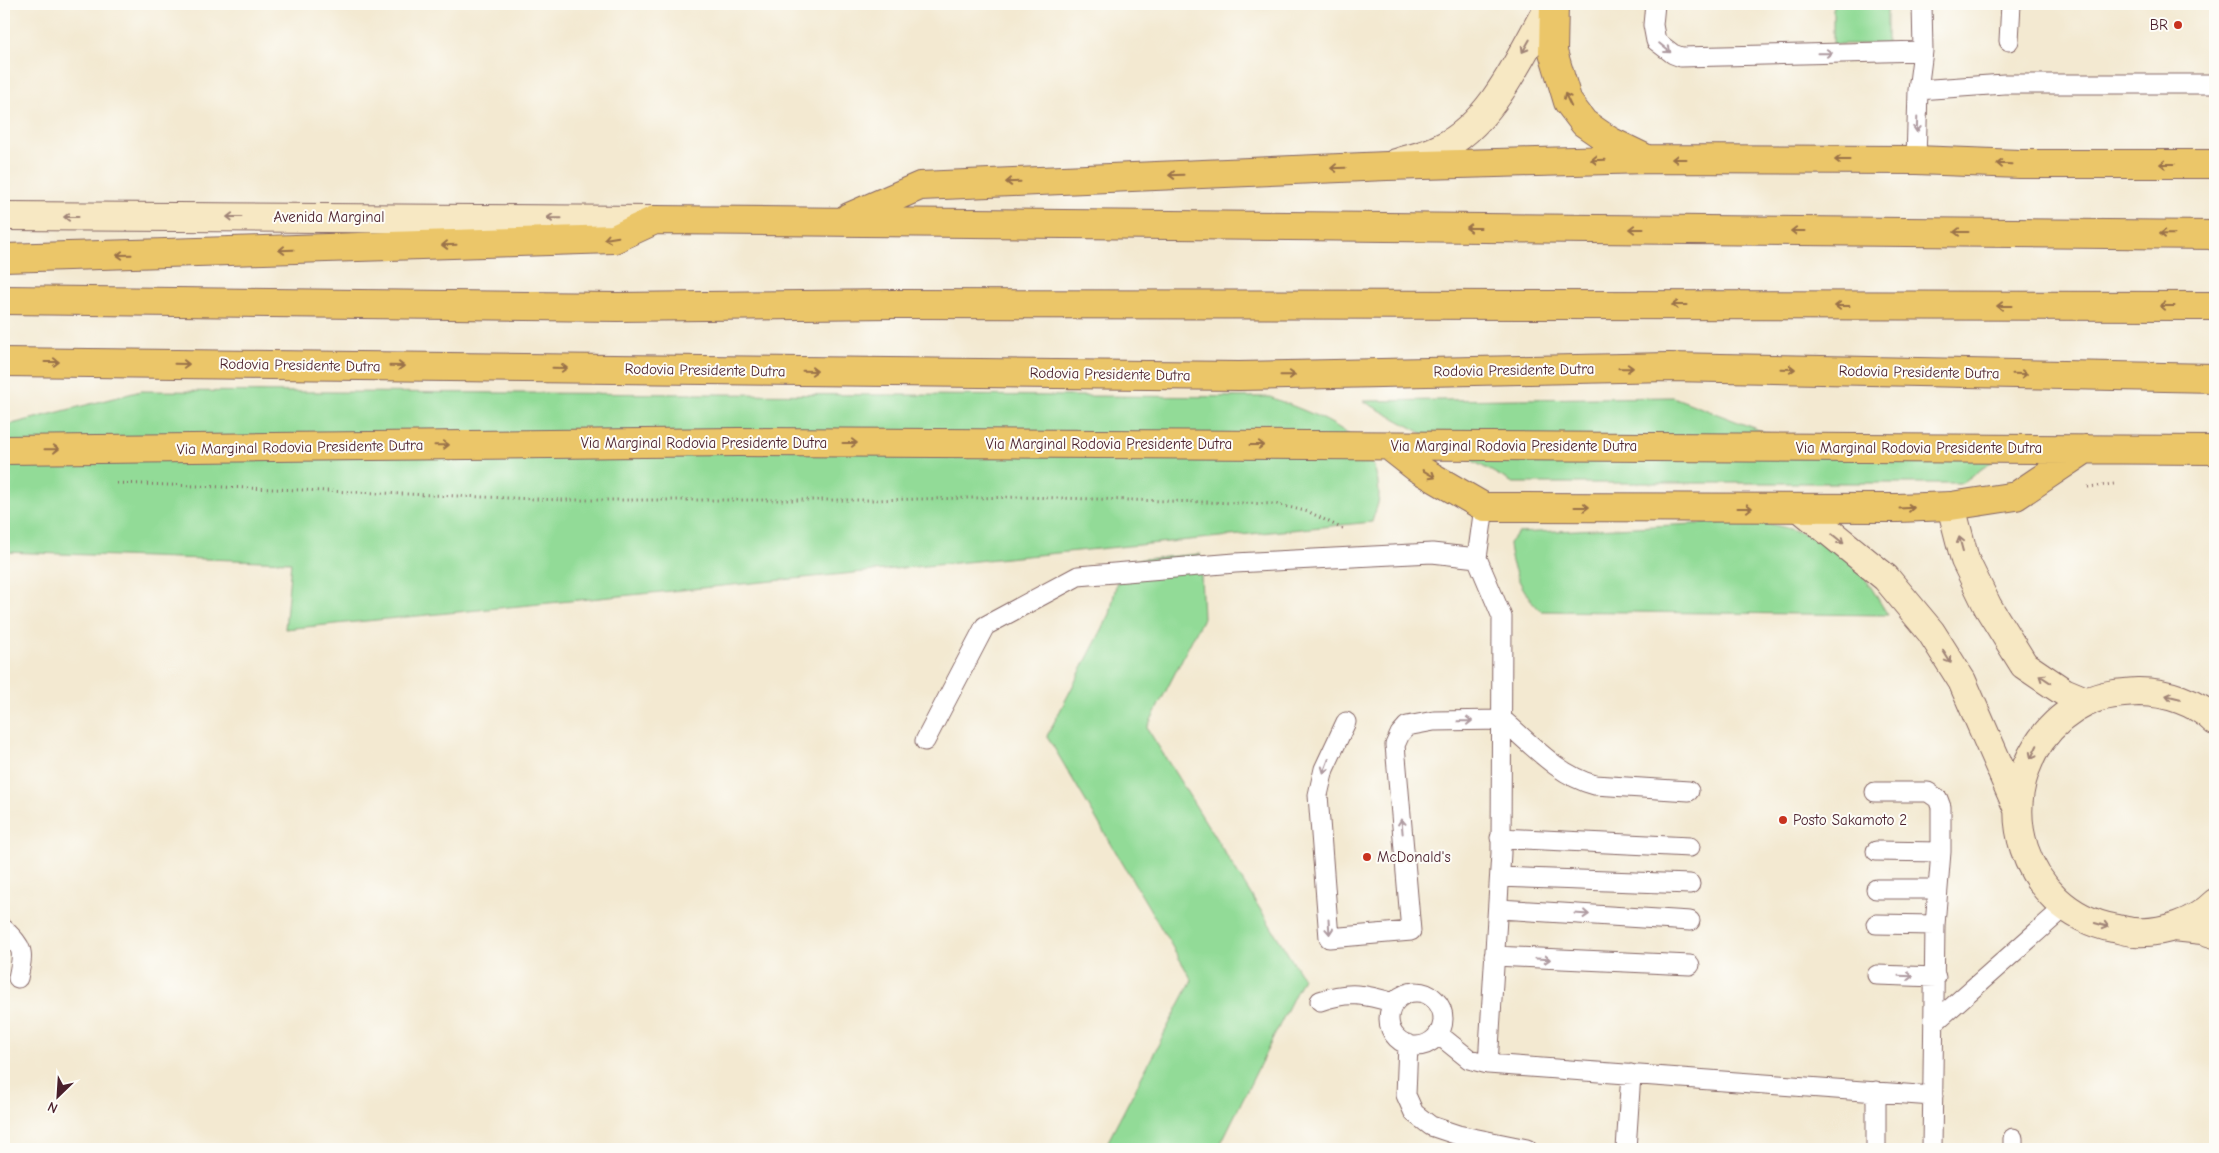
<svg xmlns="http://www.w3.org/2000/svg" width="2219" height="1153" font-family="'Comic Neue',sans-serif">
	<rect width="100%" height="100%" fill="#fdfcf7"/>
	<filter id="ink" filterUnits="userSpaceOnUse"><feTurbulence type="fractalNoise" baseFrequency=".02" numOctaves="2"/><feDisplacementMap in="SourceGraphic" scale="10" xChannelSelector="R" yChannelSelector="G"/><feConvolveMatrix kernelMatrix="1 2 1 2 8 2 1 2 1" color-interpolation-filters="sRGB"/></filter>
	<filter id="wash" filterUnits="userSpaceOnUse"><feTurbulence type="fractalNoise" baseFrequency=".0096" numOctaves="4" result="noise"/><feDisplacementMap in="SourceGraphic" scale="20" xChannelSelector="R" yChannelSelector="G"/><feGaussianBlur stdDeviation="1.12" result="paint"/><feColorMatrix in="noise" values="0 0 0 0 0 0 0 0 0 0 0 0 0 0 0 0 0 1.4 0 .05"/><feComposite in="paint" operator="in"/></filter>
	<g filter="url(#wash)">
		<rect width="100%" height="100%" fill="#f3e9d1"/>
		<!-- green -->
		<path fill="#92db97" stroke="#6e7d61" d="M1833 4H1887V44H1833Z
			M141 391 1270 397C1319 417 1379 433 1379 496 1379 504 1374 514 1372 522L285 629 291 562 4 552V426Z
			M1673 397 1798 445H2015L1962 483H1513L1363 401Z
			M1752 521C1791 527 1822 536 1853 564 1866 576 1878 600 1888 615L1541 611C1523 594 1510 567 1509 543L1518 533Z
			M1200 554 1203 618 1147 728 1303 978 1218 1149H1104L1192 980 1047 736 1110 614 1121 561Z"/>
	</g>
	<g filter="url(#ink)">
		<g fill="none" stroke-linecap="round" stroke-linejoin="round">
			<!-- lane casing -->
			<g stroke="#856665" stroke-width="21">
				<path id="lane" d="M1655 4 1653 25 1656 41 1673 54 1681 57 1923 51
					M2009 41 2011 4
					M1918 90 2004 84H2215
					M1916 160 1918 90 1923 51 1922 4
					M1484 507 1477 558 1502 617 1501 853 1488 1064
					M1346 722 1324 769 1318 795 1329 938 1411 931 1395 745 1400 734 1407 726 1434 721 1503 720C1531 744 1559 776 1595 785L1689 791
					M925 741 985 626 1078 576 1235 563 1432 553 1477 558
					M1875 792H1928L1938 799 1941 807V852L1935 925 1932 1149
					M1500 838 1690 847
					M1876 851 1941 852
					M1500 877 1690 884
					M1876 889H1938
					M1499 909 1690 921
					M1876 924 1935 925
					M4 929C24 949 24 950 18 978
					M1494 956 1690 965
					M1877 975 1936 977
					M1389 1019a27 27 0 1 1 54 0a27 27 0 1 1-54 0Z
					M1320 1001C1348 991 1365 994 1394 1003
					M1935 1022 2065 907
					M1438 1034 1469 1059 1488 1064 1933 1096
					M1408 1044 1406 1095 1414 1113 1431 1126 1458 1135 1527 1149
					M1876 1091V1149
					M1626 1149 1631 1074
					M2013 1149V1138"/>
			</g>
			<!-- secondary casing -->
			<g stroke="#856665" stroke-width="30">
				<path id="secondary" d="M1396 163C1411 158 1427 155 1440 148 1492 125 1523 51 1550 4
					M4 216 655 220
					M1951 506 1965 560 1988 607 2024 665 2064 692 2088 702
					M1800 508 1886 578 1931 632 1962 681 2017 807
					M2215 721C2197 702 2165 692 2139 692 2122 693 2103 694 2087 702 2010 739 1995 840 2056 899 2071 913 2092 924 2113 928 2120 929 2128 932 2135 932 2162 934 2196 922 2215 903
					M2174 927 2202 930 2215 934"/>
			</g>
			<!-- highway casing -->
			<g stroke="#856665" stroke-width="30">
				<path id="highway" d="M1554 4 1553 52 1568 102 1584 123 1610 141 1643 157
					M849 217 920 186 1387 166 1647 159 1916 160 2020 164H2215
					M4 258 614 239 655 220 2215 235
					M4 300 618 307 894 304 2215 306
					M4 362 1239 376 1669 367 2215 378
					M1389 446 1417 468 1484 507 1897 508 1951 506 2016 496 2086 449
					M4 450 738 442 2215 450"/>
			</g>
			<!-- path -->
			<path stroke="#856665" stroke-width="3" stroke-dasharray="1 4" stroke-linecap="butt" d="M117 483 562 500H868L1022 497 1276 504 1309 512 1343 529
				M2088 487 2114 484"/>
			<!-- lane -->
			<use href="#lane" stroke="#fff" stroke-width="19"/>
			<!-- secondary -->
			<use href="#secondary" stroke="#f7e8c3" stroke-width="28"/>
			<!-- highway -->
			<use href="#highway" stroke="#ebc669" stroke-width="28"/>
		</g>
		<!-- one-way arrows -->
		<defs><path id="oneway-shaft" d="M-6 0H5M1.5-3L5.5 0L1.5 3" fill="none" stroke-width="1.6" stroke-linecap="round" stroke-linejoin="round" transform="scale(1.25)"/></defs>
		<g stroke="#a08477">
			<use href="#oneway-shaft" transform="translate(1526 46) rotate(120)"/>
			<use href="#oneway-shaft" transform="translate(71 217) rotate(-180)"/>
			<use href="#oneway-shaft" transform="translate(234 217) rotate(-180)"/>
			<use href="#oneway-shaft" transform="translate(554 218) rotate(-179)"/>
			<use href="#oneway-shaft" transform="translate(1838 539) rotate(39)"/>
			<use href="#oneway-shaft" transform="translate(1961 544) rotate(-105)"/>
			<use href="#oneway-shaft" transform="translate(1947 657) rotate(58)"/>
			<use href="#oneway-shaft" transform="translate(2045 679) rotate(-146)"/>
			<use href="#oneway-shaft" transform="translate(2173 697) rotate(-166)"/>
			<use href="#oneway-shaft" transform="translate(2034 752) rotate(116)"/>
			<use href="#oneway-shaft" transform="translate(2102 925) rotate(16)"/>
		</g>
		<g stroke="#ae9aa0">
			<use href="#oneway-shaft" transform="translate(1665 48) rotate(39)"/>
			<use href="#oneway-shaft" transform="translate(1825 53) rotate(-1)"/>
			<use href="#oneway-shaft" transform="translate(1917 125) rotate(92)"/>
			<use href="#oneway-shaft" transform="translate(1465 721) rotate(-1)"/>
			<use href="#oneway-shaft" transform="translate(1326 766) rotate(111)"/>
			<use href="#oneway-shaft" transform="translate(1402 826) rotate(-95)"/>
			<use href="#oneway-shaft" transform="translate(1582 914) rotate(4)"/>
			<use href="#oneway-shaft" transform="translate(1329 927) rotate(86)"/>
			<use href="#oneway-shaft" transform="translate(1543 959) rotate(3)"/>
			<use href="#oneway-shaft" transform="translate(1906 976) rotate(2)"/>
		</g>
		<g stroke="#9a724a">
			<use href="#oneway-shaft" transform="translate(1568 100) rotate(-115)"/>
			<use href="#oneway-shaft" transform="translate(1679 159) rotate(-180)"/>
			<use href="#oneway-shaft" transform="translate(1598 160) rotate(178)"/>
			<use href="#oneway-shaft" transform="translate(1842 160) rotate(-180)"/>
			<use href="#oneway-shaft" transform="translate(2004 164) rotate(-178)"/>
			<use href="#oneway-shaft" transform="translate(2167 164) rotate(180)"/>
			<use href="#oneway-shaft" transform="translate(1338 168) rotate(178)"/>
			<use href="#oneway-shaft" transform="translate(1176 175) rotate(178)"/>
			<use href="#oneway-shaft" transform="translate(1013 182) rotate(178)"/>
			<use href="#oneway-shaft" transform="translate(1473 228) rotate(-180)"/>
			<use href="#oneway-shaft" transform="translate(1636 229) rotate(-180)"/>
			<use href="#oneway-shaft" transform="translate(1798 231) rotate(-180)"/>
			<use href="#oneway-shaft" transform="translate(1961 232) rotate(-180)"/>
			<use href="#oneway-shaft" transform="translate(2167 234) rotate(-179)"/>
			<use href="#oneway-shaft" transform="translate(611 238) rotate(170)"/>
			<use href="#oneway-shaft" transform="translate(449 245) rotate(178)"/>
			<use href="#oneway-shaft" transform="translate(286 250) rotate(178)"/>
			<use href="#oneway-shaft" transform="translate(124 255) rotate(179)"/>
			<use href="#oneway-shaft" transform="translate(1679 305) rotate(-180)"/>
			<use href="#oneway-shaft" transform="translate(1842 306) rotate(-180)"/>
			<use href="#oneway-shaft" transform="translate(2004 306) rotate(-180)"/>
			<use href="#oneway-shaft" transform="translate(2167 306) rotate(-180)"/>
			<use href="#oneway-shaft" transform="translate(52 362)"/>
			<use href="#oneway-shaft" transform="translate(182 364) rotate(1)"/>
			<use href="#oneway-shaft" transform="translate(397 366) rotate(1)"/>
			<use href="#oneway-shaft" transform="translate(560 368) rotate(1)"/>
			<use href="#oneway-shaft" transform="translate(1626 368) rotate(-1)"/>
			<use href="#oneway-shaft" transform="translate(1788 369) rotate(1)"/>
			<use href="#oneway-shaft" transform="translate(810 371) rotate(1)"/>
			<use href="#oneway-shaft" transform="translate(2020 374) rotate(1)"/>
			<use href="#oneway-shaft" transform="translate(1288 375) rotate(-1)"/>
			<use href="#oneway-shaft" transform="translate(850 443)"/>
			<use href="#oneway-shaft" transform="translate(442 445) rotate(-1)"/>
			<use href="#oneway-shaft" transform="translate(1257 445)"/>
			<use href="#oneway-shaft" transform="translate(52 449) rotate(-1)"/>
			<use href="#oneway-shaft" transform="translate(1429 474) rotate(31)"/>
			<use href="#oneway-shaft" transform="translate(1582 507)"/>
			<use href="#oneway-shaft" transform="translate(1745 508)"/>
			<use href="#oneway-shaft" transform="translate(1907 508) rotate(-3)"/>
		</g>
	</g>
	<!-- markers -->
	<g fill="#c8321e" stroke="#fdfcf7" stroke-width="2">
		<circle cx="2178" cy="25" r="5"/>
		<circle cx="1783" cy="820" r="5"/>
		<circle cx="1367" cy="857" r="5"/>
	</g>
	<g text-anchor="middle" stroke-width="4" stroke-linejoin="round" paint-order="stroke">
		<!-- poi labels -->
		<g font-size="15" fill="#4a1f2b" stroke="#fdfcf7" text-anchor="start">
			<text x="2168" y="30" text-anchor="end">BR</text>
			<text x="1793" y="825">Posto Sakamoto 2</text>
			<text x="1377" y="862">McDonald's</text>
		</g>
		<!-- street labels -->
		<g font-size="15" fill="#4a1f2b" stroke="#fdfcf7">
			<text x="329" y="222">Avenida Marginal</text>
			<text transform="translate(300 365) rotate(1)" y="5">Rodovia Presidente Dutra</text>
			<text transform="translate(705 370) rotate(1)" y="5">Rodovia Presidente Dutra</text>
			<text transform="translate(1514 370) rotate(-1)" y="5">Rodovia Presidente Dutra</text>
			<text transform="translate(1919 372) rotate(1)" y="5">Rodovia Presidente Dutra</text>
			<text transform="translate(1110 374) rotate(1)" y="5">Rodovia Presidente Dutra</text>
			<text x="704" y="448">Via Marginal Rodovia Presidente Dutra</text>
			<text x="1109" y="449">Via Marginal Rodovia Presidente Dutra</text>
			<text x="1514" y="451">Via Marginal Rodovia Presidente Dutra</text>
			<text transform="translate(300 447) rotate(-1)" y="5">Via Marginal Rodovia Presidente Dutra</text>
			<text x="1919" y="453">Via Marginal Rodovia Presidente Dutra</text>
		</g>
	</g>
	<!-- margin -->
	<rect width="2219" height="1153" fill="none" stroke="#fdfcf7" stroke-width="20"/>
	<!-- north arrow -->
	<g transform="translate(58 1096) rotate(205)" stroke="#fdfcf7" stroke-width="4" paint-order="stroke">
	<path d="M0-4L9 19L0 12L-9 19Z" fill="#4a1f2b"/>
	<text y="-8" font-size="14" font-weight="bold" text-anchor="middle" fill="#4a1f2b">N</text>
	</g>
</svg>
